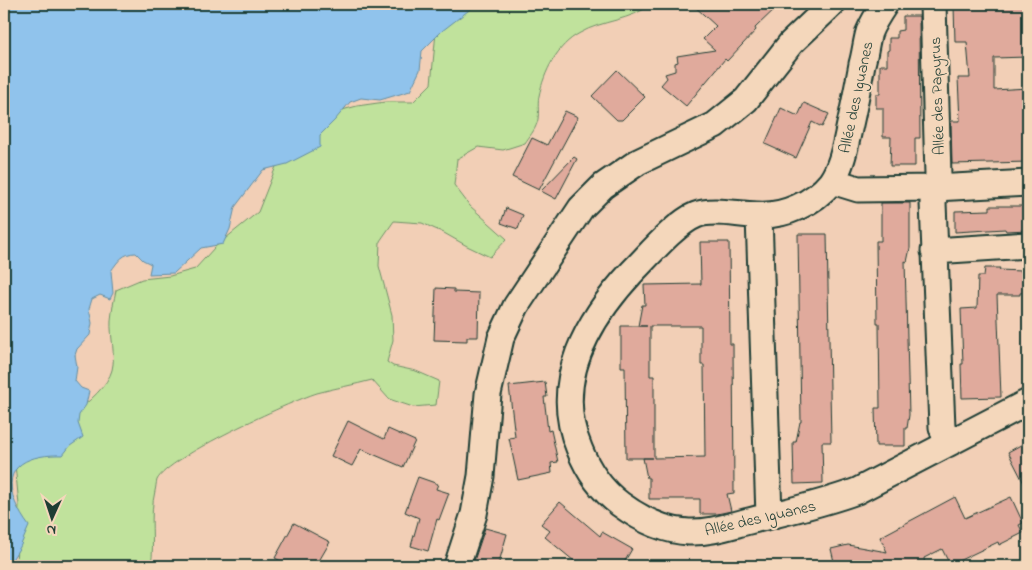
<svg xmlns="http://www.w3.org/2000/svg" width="1032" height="570" font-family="'Indie Flower',sans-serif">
	<rect width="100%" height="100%" fill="#f2cfb6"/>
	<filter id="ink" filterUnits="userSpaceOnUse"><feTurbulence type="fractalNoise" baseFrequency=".02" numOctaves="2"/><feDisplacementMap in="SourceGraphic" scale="10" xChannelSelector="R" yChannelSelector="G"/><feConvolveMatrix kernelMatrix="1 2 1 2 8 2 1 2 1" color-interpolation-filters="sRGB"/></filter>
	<g filter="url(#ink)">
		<!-- green -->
		<path fill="#c0e29c" stroke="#709068" d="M459 4H651C631 21 602 20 580 33 557 45 544 72 539 96 537 105 540 115 537 123 535 130 529 137 525 143L503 150 478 147 457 159 454 185 470 206 507 239 490 257 467 246 444 233 422 223 394 221 380 241 379 266 392 315 393 340 387 362 393 366 416 371 439 381 436 405 413 407 389 399 372 380C354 385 335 388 317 393 289 402 168 457 157 480 156 483 156 487 155 491 149 516 155 541 151 566H16L19 505 14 454C40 436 104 400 112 370 116 354 110 337 111 320 112 310 114 300 116 290L142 279 170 276 195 269 215 247 258 212 277 164 331 113 357 106 385 102H413L431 84 436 32Z"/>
		<!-- water -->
		<path fill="#90c3ec" stroke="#638da2" d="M4 4H477L442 31 422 51 420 70 410 91 380 100 361 98 350 102 335 120 320 135V147L287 164 263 170 235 207 230 229 223 244 201 248 174 273 149 274 151 264 143 260 136 253C123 253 118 261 111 271L113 293 110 299 100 295 92 299 89 309 92 323 90 335 77 349 75 355 77 367 75 381 81 388 89 391 86 405 79 415 78 423 83 437 70 446 63 455C31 454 0 464 15 502 19 511 23 518 29 526L20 547 8 566H4Z"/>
		<!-- building -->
		<path fill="#e0aa9c" stroke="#1f3d34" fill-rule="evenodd" d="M692 4H780L755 28 756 30 727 61 725 59 686 106 661 85 667 78 665 74 675 71V63L678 62 677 56 715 50 703 39 716 26Z
			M1028 4V57L994 58V90L1028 88V162L952 164 951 121H960L958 78H970L967 42H955L954 6Z
			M903 16H919L920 138H915V166H890L891 137H883V108H876V94H880V65H887V51L889 50V38H897V31L903 30Z
			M617 70 645 97 622 120H617L592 96Z
			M804 103 829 114 822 127 812 122 796 158 765 144 781 108 798 116Z
			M565 111 578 117 539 190 512 177 532 138 547 145Z
			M574 157 577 159 556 199 541 191Z
			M881 203H910V248L907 262 905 261 909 415 907 428H905V446H876L875 408H880L879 323H877L876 241H881Z
			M990 206H1027V211H1028V230L1006 231 1005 229 955 232V211L990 210Z
			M506 208 523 215 518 229 501 223Z
			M798 234H827L831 442H822L823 483 794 484 793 442H796L800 422H801Z
			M700 242H729L730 344H733L734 493 727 494 731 511 717 514H700V499H649V478H647L643 458H652H626L625 367H621V326H647H638L642 305H645L644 285 701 284ZM650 326H701V365H704L705 457 654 458V376H650Z
			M985 268H1000L999 270 1021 271V272H1028V292L1020 293V295H997L1001 397 962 398 961 364H963L961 309 977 308 978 276H984Z
			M436 288 454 289V292L479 293 478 337H467V341L434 340Z
			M545 382 547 397H544L548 431 551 430 558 462 551 463 552 473 518 480 509 438 515 437 509 386Z
			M348 421 384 439 388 429 415 441 403 467 361 449 352 466 331 456Z
			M1028 441V491L1008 452Z
			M418 477 438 484 436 489 449 493 439 520 437 519 428 551 411 546 419 518 405 512Z
			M955 497 965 518 1011 497 1023 523 1019 525 1023 533 999 545 998 542 950 565 942 549 924 558 925 566H835L831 549 848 545 887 552 880 537Z
			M560 502 600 536 602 532 632 549 622 566H580L545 537 550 531 541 524Z
			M294 523 330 542 316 566H290L275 558Z
			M485 528 507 534 498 566H482L473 564Z"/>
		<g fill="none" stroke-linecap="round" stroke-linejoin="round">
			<!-- minor casing -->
			<g stroke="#1f3d34" stroke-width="29">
				<path id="minor" d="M885 4C879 13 873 22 869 32 866 42 865 54 862 64 858 86 854 107 849 129 845 147 842 166 831 182 814 203 784 217 757 215 738 215 713 208 696 215 676 223 649 255 633 271 588 319 551 382 579 448 588 471 600 489 620 504 639 518 664 531 689 532 709 533 729 526 749 521 785 512 822 504 857 491L1028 402
					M933 4 938 175 933 203 942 427 947 444
					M832 181 858 189 935 188 1028 183
					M759 216 769 516
					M934 251 1028 245
					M457 566 474 514 481 476 488 394 501 338 516 306 581 208 603 186 638 162 715 125 746 100 791 43 832 4"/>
			</g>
			<!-- minor -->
			<use href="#minor" stroke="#f4d7bb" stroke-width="25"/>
		</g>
	</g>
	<g text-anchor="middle" stroke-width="4" stroke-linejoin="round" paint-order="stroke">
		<!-- street labels -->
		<g font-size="16" fill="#1f3d34" stroke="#f4d7bb">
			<text transform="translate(936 96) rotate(-92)" y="6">Allée des Papyrus</text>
			<text transform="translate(855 97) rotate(-78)" y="6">Allée des Iguanes</text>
			<text transform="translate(760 517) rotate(-13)" y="6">Allée des Iguanes</text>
		</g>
	</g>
	<!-- margin -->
	<rect width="1032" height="570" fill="none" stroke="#f4d7bb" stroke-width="20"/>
	<rect x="10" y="10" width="1012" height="550" fill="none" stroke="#1f3d34" stroke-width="2" filter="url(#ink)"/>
	<!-- north arrow -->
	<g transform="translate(52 518) rotate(183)" stroke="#f4d7bb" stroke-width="4" paint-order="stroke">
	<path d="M0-4L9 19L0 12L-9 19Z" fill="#1f3d34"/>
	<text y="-8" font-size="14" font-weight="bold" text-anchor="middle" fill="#1f3d34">N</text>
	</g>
</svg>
